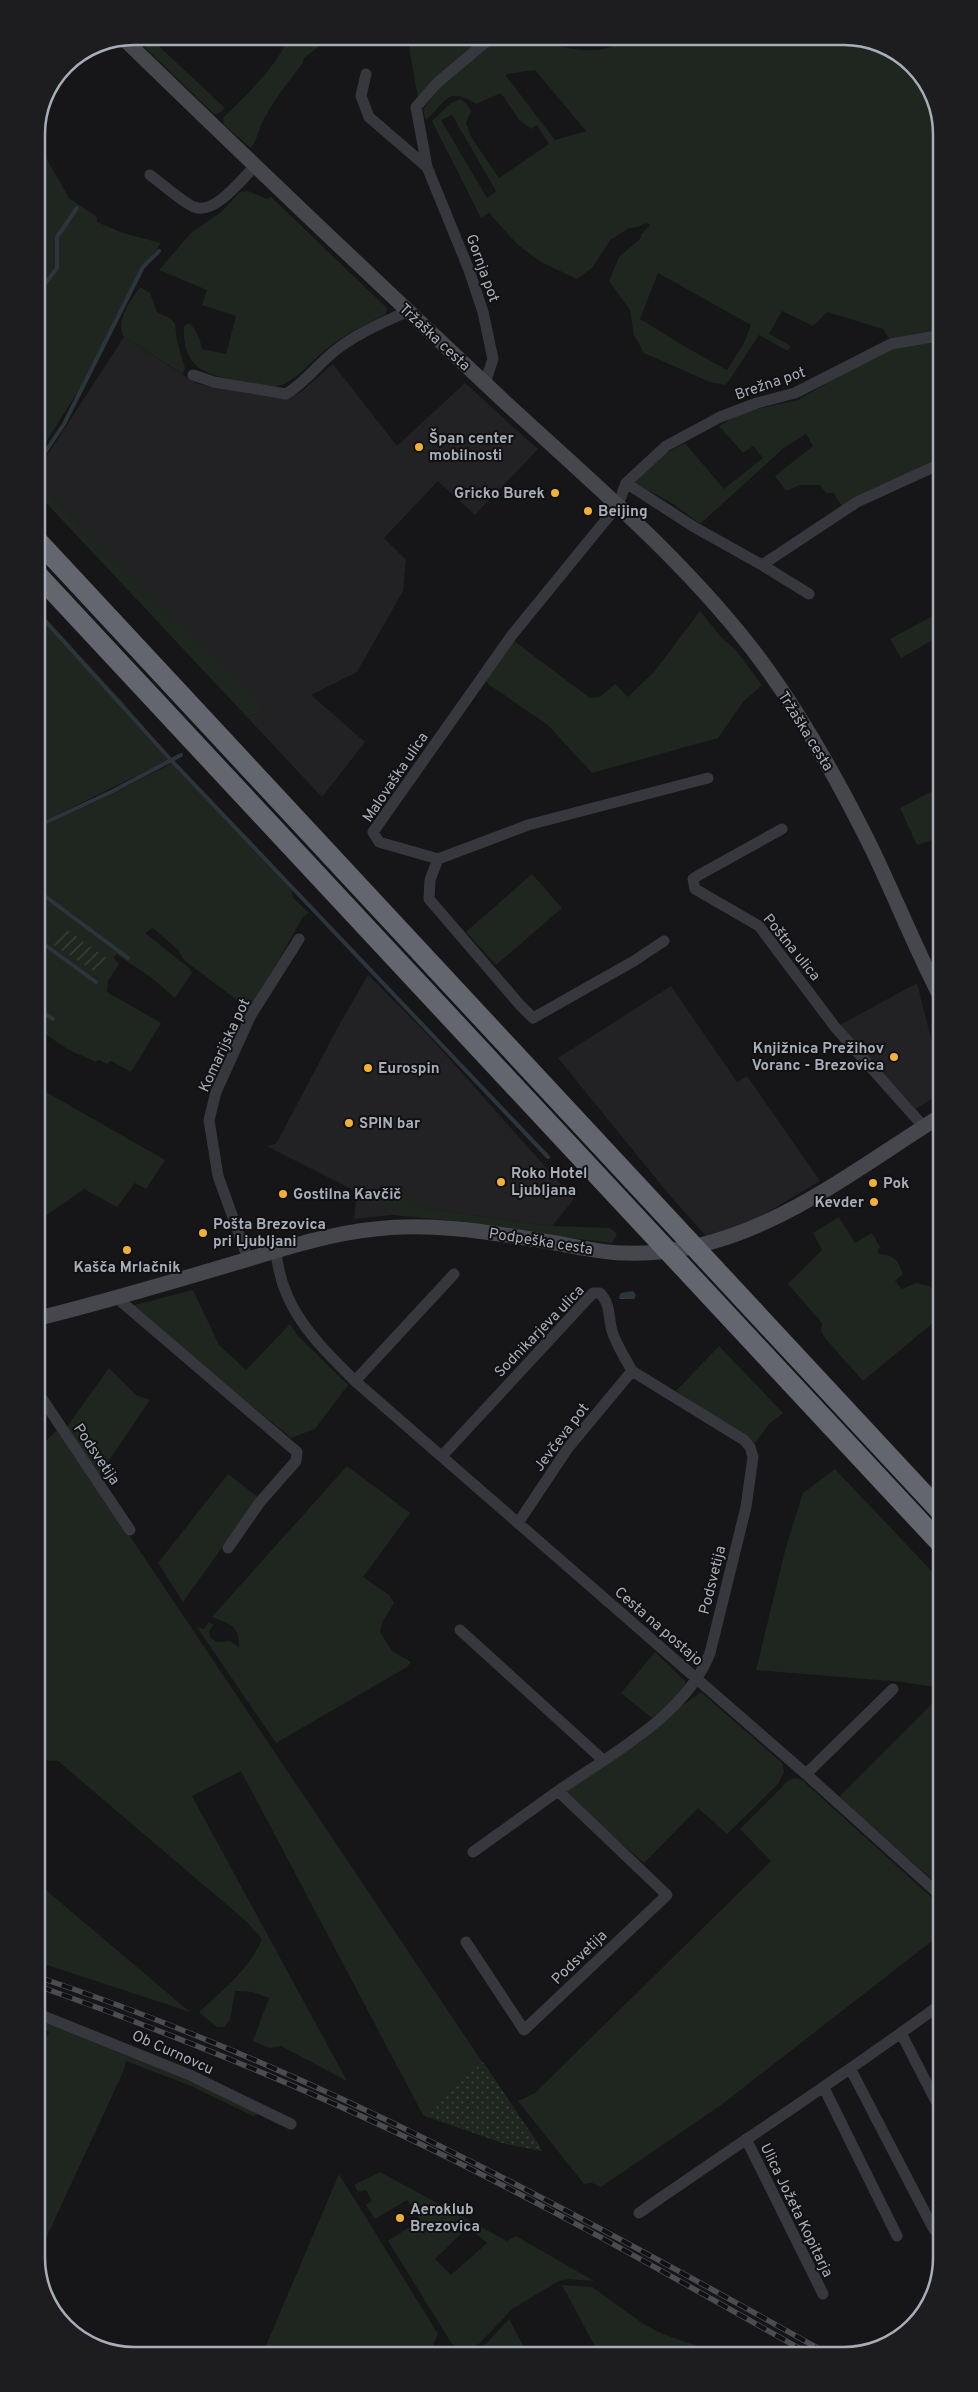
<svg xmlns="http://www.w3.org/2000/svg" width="978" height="2392" font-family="Overpass,sans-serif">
	<defs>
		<pattern id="park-dots" width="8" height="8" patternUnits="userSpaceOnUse" patternTransform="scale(1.25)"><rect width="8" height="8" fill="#1e261f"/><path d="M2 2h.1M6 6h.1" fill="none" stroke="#3c433d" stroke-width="1.8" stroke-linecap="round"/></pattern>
		<pattern id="garden-furrows" width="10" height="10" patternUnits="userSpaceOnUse" patternTransform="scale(1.25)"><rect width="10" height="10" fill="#1e261f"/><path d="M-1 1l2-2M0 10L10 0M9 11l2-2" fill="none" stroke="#3c433d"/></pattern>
		<pattern id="water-ripples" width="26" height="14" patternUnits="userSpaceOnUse" patternTransform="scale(1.25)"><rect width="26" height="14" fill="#2c353c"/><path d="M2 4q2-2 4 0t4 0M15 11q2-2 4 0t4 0" fill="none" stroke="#485056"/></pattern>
	</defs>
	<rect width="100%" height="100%" fill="#161618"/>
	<!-- built -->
	<path fill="#222225" d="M124 337 198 384 270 397 288 399 302 391 333 364 397 446 465 383 538 449 475 515 438 481 384 538 406 560 403 591 357 672 311 695 365 742 322 797 247 717 264 709 37 481V471Z
		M368 975 429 1036 574 1199 552 1226 428 1209 384 1185 383 1205 392 1215 354 1219 357 1192 266 1146 276 1144 338 1027Z
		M917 983 939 1070V1094L916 1109 840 1025Z
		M671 986 737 1082 747 1076 820 1181 758 1218 722 1233 706 1236 671 1197 558 1058Z"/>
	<!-- grass -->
	<path fill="#1e261f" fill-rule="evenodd" d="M133 36H148L225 108 218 114H214Z
		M290 36H332L304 58 303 63C288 82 273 101 262 123 258 131 257 140 251 148L224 125 223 118C248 94 275 68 290 36Z
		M407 36H487L418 98Z
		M498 36H531L536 40C562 47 605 61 628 36H851L904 57 937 103V331L890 340 883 329 827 312 813 326 782 311 769 334 791 346 788 351 759 335 726 385 710 382 644 353 634 335 630 310 609 281 619 257 641 238V235L650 225 646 223 638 227 629 228 610 240 593 267 577 279 541 262 518 245 489 213 481 218 432 121 451 103 460 99 466 103 471 111 466 123 471 137 499 178 549 144 537 125 531 129 519 120 501 93 476 104C447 85 446 102 426 120L423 109 447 78ZM535 70 586 131 555 140 506 76 507 74ZM452 115 496 191 487 198 441 120ZM658 273 751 325 744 343 727 370 689 349 640 319Z
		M36 140 69 198 97 217V222L123 233 161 243 133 283 82 385 37 456Z
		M248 191 267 199 271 197 387 308 386 314C364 325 343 335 324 351 310 362 296 381 279 386 269 389 255 384 245 382 208 375 182 371 184 326L189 323C197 330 200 339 202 349L226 354 236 316 202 305 207 290 159 270 191 233 221 212 240 192Z
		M140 287 150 293 157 312 171 319 175 324 177 341 185 368 183 374 124 337C115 321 131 300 140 287Z
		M937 339V462L843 507 833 493H826L820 485H800L786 491 775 476 813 446 806 434 785 447 700 524 673 504 635 483 637 478 668 452 685 443 724 489 763 458 753 446 743 453 719 426 734 417 757 409 798 400 891 347Z
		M37 481 265 709 247 717 37 493Z
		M38 610 122 701 171 759 38 824Z
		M700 611 722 638 735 649 762 685 743 702 718 738 592 773 548 725 488 684 486 680 514 641 590 698 600 697 615 684 628 697 654 672Z
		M938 613V637L901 658 890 639Z
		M174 762 291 889 293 898 309 913 303 917 250 1010 184 960 178 950 153 928 145 933 189 968 192 973 175 998 152 978 116 954 114 958 119 964 108 981 107 992 161 1023 131 1072 111 1061 107 1064 99 1060 96 1062 69 1050 38 1029V828L108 796Z
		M938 788V838L917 845 900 808Z
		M532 874 562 908 496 965 466 932Z
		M39 1088 165 1160 146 1189 135 1183 117 1207 84 1189 43 1218 39 1214V1186L46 1178 39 1172Z
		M384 1184 428 1209 552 1226 610 1228 617 1234 612 1243 537 1234 466 1222 392 1215 383 1205 381 1195Z
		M839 1217 855 1243 872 1233 880 1247 877 1252 879 1254C894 1255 898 1260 903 1274L895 1281 902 1289 916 1283 929 1286 939 1297 940 1317 863 1381 825 1338 821 1331 822 1323 788 1284 822 1250 813 1233Z
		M193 1290 219 1345 246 1370 290 1324 298 1336 348 1385 315 1429 291 1438 131 1306Z
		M719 1346 783 1413 769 1424 755 1443 676 1391Z
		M109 1368 136 1395 150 1400 99 1475 67 1427Z
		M58 1429 542 2151 502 2143 423 2115 241 1771 192 1796 347 2081 281 2046 270 2048 253 2041 269 1998 253 1992 235 1991 230 2020 224 2027H217L199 2012C223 1990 249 1970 262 1939L247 1922 58 1761 40 1760 39 1448Z
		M347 1466 410 1513 363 1577 389 1595 394 1603 383 1621 380 1632 392 1651 411 1662 407 1667 276 1743 197 1627 204 1629 209 1622 214 1625 209 1631 210 1637 216 1642 230 1641 239 1647C240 1624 228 1624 212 1617Z
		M835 1469 940 1580V1688L902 1682 756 1670 786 1547 803 1493Z
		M228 1474 258 1497 183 1602 158 1563Z
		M655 1652 686 1682C680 1698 664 1708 652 1718L621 1693Z
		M701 1692 782 1763 784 1772 778 1784 727 1834 698 1808 644 1863 568 1798 566 1790Z
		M940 1696 941 1879 936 1883 839 1797Z
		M795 1778 802 1780 941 1906V1934L721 2105 601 2187 592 2183 584 2184 518 2101 535 2093 771 1861 740 1829 789 1780Z
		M40 1885 190 2012 41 1963Z
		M41 2019 124 2050 262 2113 253 2116 191 2086 126 2061 124 2070 41 2249V2049L49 2032 41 2028Z
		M380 2172 507 2241 516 2236 594 2281 569 2279 559 2281 512 2309 480 2343 471 2348H462L452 2344 388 2241 420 2220 407 2200 375 2219 366 2205 372 2201 366 2190 358 2192 354 2185ZM468 2227 487 2243 451 2275 435 2259Z
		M339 2174 438 2334 429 2354 262 2355Z
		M562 2285 592 2287 645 2325 663 2334 714 2352H598Z
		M509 2319 527 2353H470L486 2344Z"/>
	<!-- park -->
	<path fill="url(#park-dots)" d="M483 2062 539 2145 542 2151 502 2143 423 2115Z"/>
	<!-- garden -->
	<path fill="url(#garden-furrows)" d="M65 928 107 959 98 974 54 945Z"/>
	<!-- water -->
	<path fill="url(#water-ripples)" d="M633 1291 636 1295 634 1299H620L619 1297 621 1293Z"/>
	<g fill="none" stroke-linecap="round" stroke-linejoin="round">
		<!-- stream -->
		<path stroke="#2c353c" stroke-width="4" d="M37 294 57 268V237L77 208
			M37 464 64 424 143 267 159 251
			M38 613 171 760 548 1157
			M38 826 111 792 181 755
			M38 891 128 958
			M38 940 96 982
			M38 1009 53 1019"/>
		<!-- minor -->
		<path stroke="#37383d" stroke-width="11" d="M366 74 361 96 369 117 427 167
			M150 175C160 182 183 203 194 207 215 215 241 180 255 166
			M193 375 214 382 286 394C305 383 318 364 336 350 357 333 383 323 408 311
			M485 383 493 359 483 312 469 270 427 167 416 107 437 83 493 36
			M626 483 666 446 720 417 757 403 795 393 891 344 937 336
			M762 565 809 594
			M708 778 528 825 438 859 379 842 373 832 512 635 618 505 626 483 694 527 762 565 857 502 938 465
			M782 829 699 875 693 879 695 889 759 926 835 1027 924 1127
			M438 859 430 880 429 899 520 1005 533 1018 634 961 664 941
			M276 1251C281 1309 316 1342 355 1381L806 1774 941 1896
			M248 1259 218 1176 209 1120 216 1092 251 1015 299 939
			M117 1298 297 1452 296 1461 260 1502 228 1548
			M355 1381 454 1274
			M39 1394 130 1530
			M442 1456 593 1293H600C611 1305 608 1316 612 1331 616 1344 625 1358 632 1371
			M518 1523 568 1448 632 1371
			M460 1630 603 1760
			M806 1774 893 1689
			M473 1852 558 1791
			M466 1942 524 2030 667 1895 558 1791C611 1754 686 1715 710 1653L746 1507 753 1457 750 1447 744 1440 632 1371
			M41 2015 190 2075 291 2124
			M901 2033 941 2111
			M851 2070 933 2228 942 2238
			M824 2088 897 2236
			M746 2139 823 2294
			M639 2213C739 2143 842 2077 941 2004"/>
		<!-- secondary -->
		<path stroke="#45474d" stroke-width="15" d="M123 38C250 162 378 283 507 404 596 486 690 565 762 662 805 721 840 784 872 849 895 897 915 947 939 994
			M39 1318C104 1302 168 1283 232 1264 279 1250 326 1234 375 1229 434 1222 493 1233 550 1242 575 1246 601 1253 626 1253 746 1257 842 1178 939 1117"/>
		<!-- motorway -->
		<path stroke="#63666e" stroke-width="20" d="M37 540 940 1511
			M37 574 940 1543"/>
		<!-- rail casing -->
		<g stroke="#4a4c52" stroke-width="5.5">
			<path id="rail" d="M41 1978C316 2070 570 2210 823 2351
				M41 1987C161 2030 279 2077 395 2132 535 2198 669 2275 804 2351"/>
		</g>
		<!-- rail -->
		<use href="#rail" stroke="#111113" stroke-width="4" stroke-dasharray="11" stroke-linecap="butt"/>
	</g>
	<!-- markers -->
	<g fill="#f2b134" stroke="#111113" stroke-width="2">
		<circle cx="419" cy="447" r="5"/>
		<circle cx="555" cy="493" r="5"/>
		<circle cx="588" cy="511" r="5"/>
		<circle cx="894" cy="1057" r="5"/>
		<circle cx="368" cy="1068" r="5"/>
		<circle cx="349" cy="1123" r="5"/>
		<circle cx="501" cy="1182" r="5"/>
		<circle cx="873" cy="1183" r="5"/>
		<circle cx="283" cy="1194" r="5"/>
		<circle cx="874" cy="1202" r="5"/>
		<circle cx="203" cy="1233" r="5"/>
		<circle cx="127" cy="1250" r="5"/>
		<circle cx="400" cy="2218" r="5"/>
	</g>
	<g text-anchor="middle" stroke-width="4" stroke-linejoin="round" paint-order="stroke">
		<!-- street labels -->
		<g font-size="15" fill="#a8adb8" stroke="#111113">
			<text transform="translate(483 268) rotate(70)" y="5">Gornja pot</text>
			<text transform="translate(435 337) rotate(43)" y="5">Tržaška cesta</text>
			<text transform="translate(770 383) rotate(-19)" y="5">Brežna pot</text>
			<text transform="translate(806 731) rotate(58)" y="5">Tržaška cesta</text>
			<text transform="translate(395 777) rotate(-56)" y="5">Malovaška ulica</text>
			<text transform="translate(792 947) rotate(51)" y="5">Poštna ulica</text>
			<text transform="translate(224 1045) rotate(-65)" y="5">Komarijska pot</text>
			<text transform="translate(541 1241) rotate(9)" y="5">Podpeška cesta</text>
			<text transform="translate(539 1331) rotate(-46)" y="5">Sodnikarjeva ulica</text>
			<text transform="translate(561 1437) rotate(-53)" y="5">Jevčeva pot</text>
			<text transform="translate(97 1454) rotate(56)" y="5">Podsvetija</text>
			<text transform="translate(712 1580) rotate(-76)" y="5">Podsvetija</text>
			<text transform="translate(659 1626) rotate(41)" y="5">Cesta na postajo</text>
			<text transform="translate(579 1957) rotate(-44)" y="5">Podsvetija</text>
			<text transform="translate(173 2052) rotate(24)" y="5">Ob Curnovcu</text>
			<text transform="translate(797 2210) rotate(64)" y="5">Ulica Jožeta Kopitarja</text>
		</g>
		<!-- poi labels -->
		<g font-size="15" font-weight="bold" fill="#a8adb8" stroke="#111113" text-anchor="start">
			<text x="429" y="443">Špan center<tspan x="429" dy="17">mobilnosti</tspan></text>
			<text x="545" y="498" text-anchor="end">Gricko Burek</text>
			<text x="598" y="516">Beijing</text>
			<text x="884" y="1053" text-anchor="end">Knjižnica Prežihov<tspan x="884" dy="17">Voranc - Brezovica</tspan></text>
			<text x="378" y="1073">Eurospin</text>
			<text x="359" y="1128">SPIN bar</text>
			<text x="511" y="1178">Roko Hotel<tspan x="511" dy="17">Ljubljana</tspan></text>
			<text x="883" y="1188">Pok</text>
			<text x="293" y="1199">Gostilna Kavčič</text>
			<text x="864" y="1207" text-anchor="end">Kevder</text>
			<text x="213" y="1229">Pošta Brezovica<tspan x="213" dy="17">pri Ljubljani</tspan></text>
			<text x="127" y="1272" text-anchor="middle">Kašča Mrlačnik</text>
			<text x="410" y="2214">Aeroklub<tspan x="410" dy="17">Brezovica</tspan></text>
		</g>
	</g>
	<!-- crop -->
	<path d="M0 0H978V2392H0ZM134 45H844A89 89 0 0 1 933 134V2258A89 89 0 0 1 844 2347H134A89 89 0 0 1 45 2258V134A89 89 0 0 1 134 45Z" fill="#1d1d20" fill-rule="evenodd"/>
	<path fill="none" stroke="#a8adb8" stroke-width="2.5" d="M134 45H844A89 89 0 0 1 933 134V2258A89 89 0 0 1 844 2347H134A89 89 0 0 1 45 2258V134A89 89 0 0 1 134 45Z"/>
</svg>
